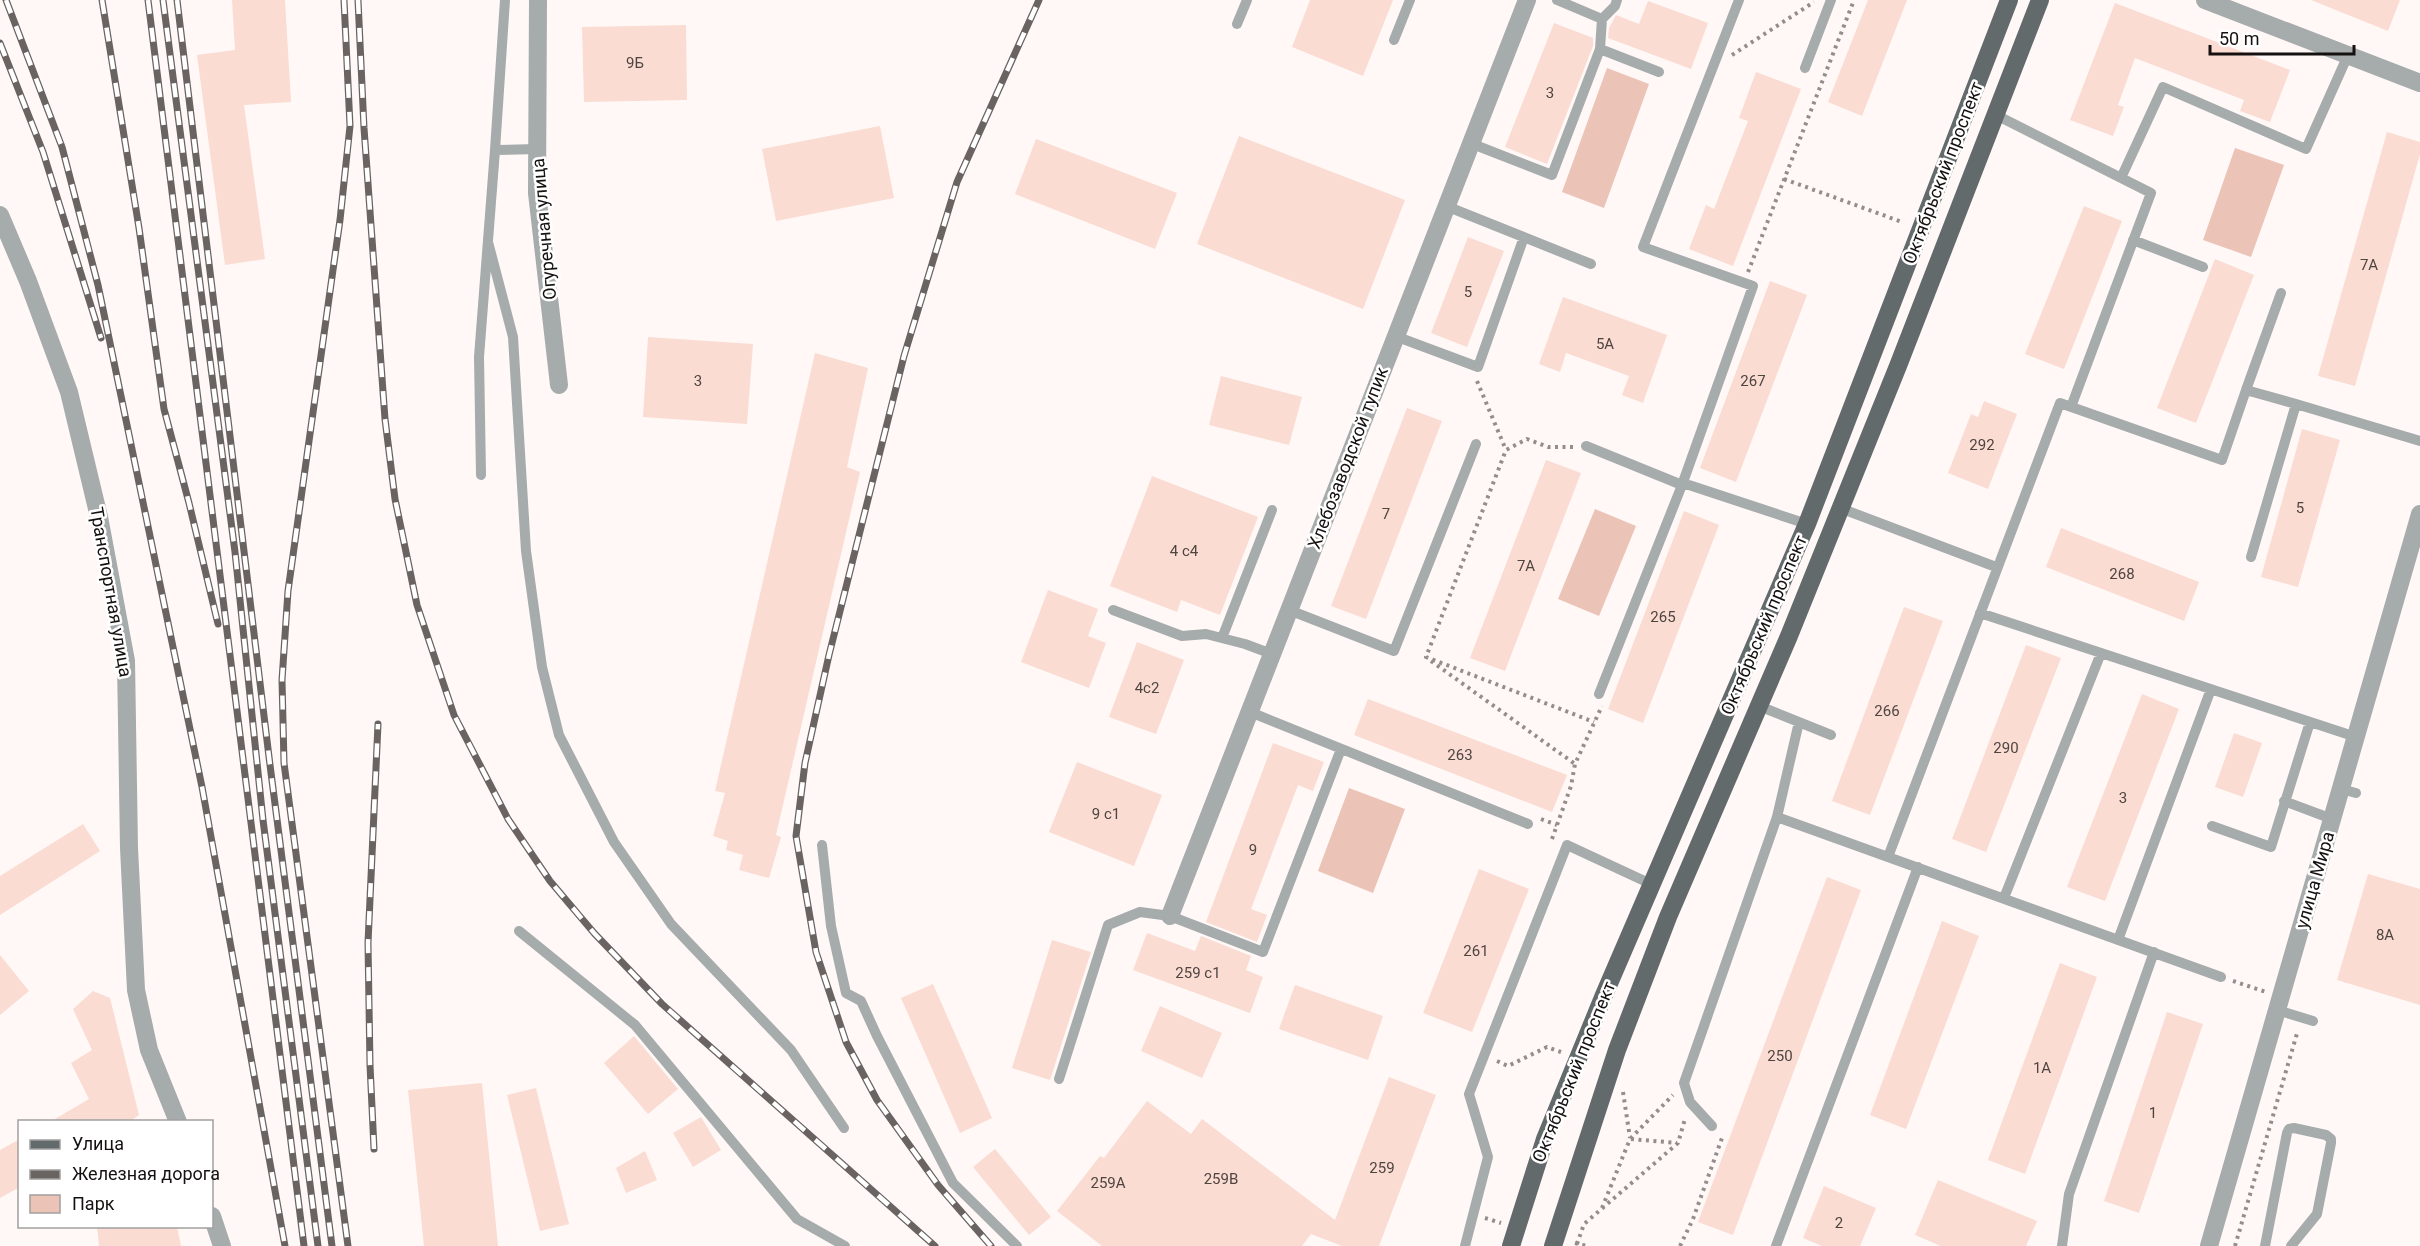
<svg xmlns="http://www.w3.org/2000/svg" width="2420" height="1246" font-family="Roboto,sans-serif">
	<rect width="100%" height="100%" fill="#fff8f6"/>
	<!-- green -->
	<path fill="#ebc3b7" d="M1607 68 1649 84 1604 208 1562 192Z
		M2235 148 2284 165 2251 257 2203 240Z
		M1595 509 1636 526 1599 616 1558 599Z
		M1349 788 1405 809 1373 893 1318 871Z"/>
	<!-- building -->
	<path fill="#fadcd2" d="M232 0H285L291 102 244 105 265 259 225 265 197 55 235 50Z
		M1310 0H1393L1363 76 1292 47Z
		M1868 0H1907L1862 116 1828 102Z
		M2311 0H2400L2388 31Z
		M1648 1 1708 23 1691 69 1608 38 1609 28 1616 15 1639 24Z
		M2115 3 2290 70 2270 122 2240 111 2244 100 2135 58 2118 105 2124 107 2113 136 2070 120Z
		M1554 23 1593 38V46L1547 164 1505 147Z
		M686 25 687 100 584 102 582 27Z
		M1756 72 1801 89 1733 266 1689 249 1706 205 1714 209 1748 121 1739 118Z
		M880 126 894 198 776 221 762 149Z
		M2387 132 2420 142V154L2355 386 2318 376Z
		M1239 136 1405 200 1363 309 1197 244Z
		M1036 139 1177 193 1155 249 1015 194Z
		M2084 206 2122 221 2064 369 2025 354Z
		M1468 237 1504 251 1467 347 1431 333Z
		M2215 259 2254 275 2196 423 2157 408Z
		M1770 281 1807 295 1736 482 1700 468Z
		M1563 297 1667 335 1643 403 1622 395 1629 376 1566 353 1560 372 1539 364Z
		M648 337 753 344 747 424 643 417Z
		M815 353 868 368 847 467 860 472 776 835 781 837 769 878 739 870 743 855 726 850 728 841 713 836 725 793 715 791Z
		M1221 376 1302 397 1289 445 1209 425Z
		M1984 401 2017 414 1988 489 1948 473 1971 414 1978 417Z
		M1407 408 1442 421 1366 619 1331 606Z
		M2302 429 2340 440 2298 587 2261 577Z
		M1546 460 1581 473 1505 671 1470 658Z
		M1152 476 1258 517 1220 615 1181 600 1177 612 1110 586Z
		M1684 511 1719 525 1643 723 1608 709Z
		M2061 528 2199 582 2184 621 2046 567Z
		M1048 590 1098 609 1088 636 1106 643 1089 688 1021 662Z
		M1904 607 1943 621 1870 815 1832 801Z
		M1137 642 1184 660 1156 734 1109 717Z
		M2026 645 2061 658 1986 852 1952 839Z
		M2142 694 2179 709 2105 901 2067 887Z
		M1368 699 1567 775 1552 812 1354 735Z
		M2234 733 2262 743 2243 797 2215 787Z
		M1273 743 1324 762 1313 791 1298 785 1251 909 1267 915 1257 942 1206 922Z
		M1077 762 1162 795 1134 866 1049 832Z
		M83 824 100 851 0 915V876Z
		M1479 869 1529 889 1472 1032 1423 1013Z
		M2368 874 2420 889V1005L2337 980Z
		M1827 877 1861 890 1733 1235 1698 1222Z
		M1942 921 1979 936 1906 1129 1870 1115Z
		M1147 933 1195 951 1201 936 1251 956 1246 970 1263 977 1250 1013 1133 970Z
		M1052 940 1091 952 1050 1080 1012 1068Z
		M0 955 29 991 0 1015Z
		M2060 963 2097 977 2025 1174 1988 1160Z
		M933 984 992 1118 960 1133 901 998Z
		M1295 985 1383 1016 1368 1060 1279 1029Z
		M93 991 110 998 139 1115 129 1122H50L89 1099 71 1063 92 1050 73 1009Z
		M1160 1006 1222 1033 1202 1078 1141 1051Z
		M2167 1012 2203 1024 2139 1213 2104 1201Z
		M634 1036 678 1089 648 1114 604 1063Z
		M1389 1077 1436 1095 1379 1246H1342L1311 1234 1302 1246H1102L1057 1211 1100 1156 1104 1158 1147 1101 1191 1134 1202 1119 1335 1220Z
		M482 1083 498 1246H424L408 1090Z
		M536 1088 569 1224 540 1231 507 1095Z
		M701 1117 721 1150 693 1167 673 1133Z
		M20 1139V1187L0 1198V1150Z
		M995 1149 1051 1217 1029 1235 973 1167Z
		M645 1151 657 1180 626 1193 616 1168Z
		M1938 1180 2037 1221 2026 1246H1941L1915 1235Z
		M1824 1186 1876 1208 1860 1246H1822L1803 1238Z
		M97 1227H177L181 1246H99Z"/>
	<g fill="none" stroke-linecap="round" stroke-linejoin="round">
		<!-- path -->
		<path stroke="#938d8b" stroke-width="4" stroke-dasharray="3 4.5" stroke-linecap="butt" d="M1732 55 1814 2
			M1784 179 1902 222
			M1748 272 1854 0
			M1477 381 1506 450
			M1573 447H1548L1527 439 1506 450 1426 657 1594 722
			M1431 661 1575 764
			M1541 819 1557 825
			M1552 839 1571 786 1575 764 1602 706
			M2233 981 2266 992
			M1497 1061 1508 1066 1547 1047 1561 1052
			M1623 1092 1630 1138
			M1631 1139 1677 1143
			M1602 1208 1630 1139 1673 1095
			M1485 1218 1501 1223
			M1575 1243 1587 1246
			M1577 1244 1584 1224 1678 1143 1685 1119
			M1680 1246 1693 1219 1722 1138
			M2235 1246 2298 1030"/>
		<!-- service -->
		<path stroke="#a6abac" stroke-width="10" d="M505 0 495 150 537 149
			M1557 0 1602 19 1615 6 1617 0
			M1739 0 1643 247 1753 286 1682 485H1689L1807 524
			M1237 24 1247 0
			M1394 40 1410 0
			M1600 49 1659 72
			M1805 68 1831 0
			M1996 115 2151 193 2071 407
			M1470 143 1552 175 1600 49 1602 19
			M2121 178 2163 87 2306 149 2348 55
			M1446 206 1591 264
			M2133 240 2203 267
			M488 242 513 337 526 551 542 667 559 735 614 842 671 924 791 1050 844 1128
			M2281 293 2246 390 2296 404
			M1395 336 1478 367 1524 237
			M1586 446 1682 485 1599 694
			M481 475 479 357 495 150
			M1840 508 1996 567
			M2251 557 2296 404 2420 441
			M1113 610 1182 636 1206 634 1245 644 1272 654
			M1289 610 1394 651 1476 444
			M1980 613 2356 737
			M1222 638 1272 510
			M1759 706 1831 735
			M1250 712 1528 824
			M2341 789 2356 793
			M2284 801 2332 819
			M1777 817 2221 977
			M2212 826 2271 847 2310 722
			M822 845 831 926 846 993 861 1001 877 1036 953 1183 1017 1246
			M1888 857 2060 403 2222 460 2246 390
			M2004 898 2101 653
			M519 931 635 1025 797 1219 845 1246
			M2118 940 2211 689
			M2277 1010 2313 1021
			M1059 1079 1108 925 1140 912 1170 916 1263 952 1341 749
			M1712 1126 1690 1102 1684 1083 1777 817 1799 722
			M1465 1246 1488 1157 1469 1094 1567 845 1651 884
			M1776 1246 1918 867
			M2062 1246 2069 1194 2154 952
			M2265 1246 2287 1133 2289 1129 2294 1128 2326 1135 2331 1139V1143L2317 1214 2291 1246"/>
		<!-- minor -->
		<path stroke="#a6abac" stroke-width="18" d="M538 0 537 193 559 385
			M1170 916 1527 0"/>
		<!-- tertiary -->
		<path stroke="#a6abac" stroke-width="18" d="M2205 0 2420 83
			M0 215 28 281 69 392 99 517 126 661 129 848 136 990 149 1050 178 1122
			M212 1216 222 1246
			M2209 1246 2420 514"/>
		<!-- primary -->
		<path stroke="#626a6c" stroke-width="18" d="M1511 1246 1545 1139 1604 995 1807 524 2009 0
			M1553 1246 1617 1050 1668 917 1789 636 1898 366 2040 0"/>
		<!-- rail casing -->
		<g stroke="#696462" stroke-width="7">
			<path id="rail" d="M6 0 62 147 98 285 202 787 285 1246
				M102 0 139 228 164 409 189 503 218 624
				M148 0 304 1246
				M163 0 235 552 263 820 318 1246
				M177 0 270 765 332 1246
				M344 0 350 126 340 220 288 591 282 680 284 763 348 1246
				M358 0 364 128 385 419 395 499 417 605 454 715 508 819 550 881 594 933 662 1004 935 1246
				M0 43 43 152 101 338
				M374 1149 370 1065 368 943 378 724
				M991 1246 938 1185 877 1100 846 1042 816 952 796 836 805 763 829 655 904 356 957 182 1039 0"/>
		</g>
		<!-- rail -->
		<use href="#rail" stroke="#fff" stroke-width="4.5" stroke-dasharray="14" stroke-linecap="butt"/>
	</g>
	<g text-anchor="middle" stroke-width="5" stroke-linejoin="round" paint-order="stroke">
		<!-- number labels -->
		<g font-size="15" fill="#4e4440">
			<text x="635" y="68">9Б</text>
			<text x="1550" y="98">3</text>
			<text x="2369" y="270">7А</text>
			<text x="1468" y="297">5</text>
			<text x="1605" y="349">5А</text>
			<text x="698" y="386">3</text>
			<text x="1753" y="386">267</text>
			<text x="1982" y="450">292</text>
			<text x="2300" y="513">5</text>
			<text x="1386" y="519">7</text>
			<text x="1184" y="556">4 с4</text>
			<text x="1526" y="571">7А</text>
			<text x="2122" y="579">268</text>
			<text x="1663" y="622">265</text>
			<text x="1147" y="693">4с2</text>
			<text x="1887" y="716">266</text>
			<text x="2006" y="753">290</text>
			<text x="1460" y="760">263</text>
			<text x="2123" y="803">3</text>
			<text x="1106" y="819">9 с1</text>
			<text x="1253" y="855">9</text>
			<text x="2385" y="940">8А</text>
			<text x="1476" y="956">261</text>
			<text x="1198" y="978">259 с1</text>
			<text x="1780" y="1061">250</text>
			<text x="2042" y="1073">1А</text>
			<text x="2153" y="1118">1</text>
			<text x="1382" y="1173">259</text>
			<text x="1221" y="1184">259В</text>
			<text x="1108" y="1188">259А</text>
			<text x="1839" y="1228">2</text>
		</g>
		<!-- street labels -->
		<g font-size="18" fill="#151110" stroke="#fff">
			<text transform="translate(1943 173) rotate(-69)" y="6">Октябрьский проспект</text>
			<text transform="translate(544 229) rotate(-95)" y="6">Огуречная улица</text>
			<text transform="translate(1348 458) rotate(-69)" y="6">Хлебозаводской тупик</text>
			<text transform="translate(111 592) rotate(80)" y="6">Транспортная улица</text>
			<text transform="translate(1764 625) rotate(-67)" y="6">Октябрьский проспект</text>
			<text transform="translate(2315 880) rotate(-74)" y="6">улица Мира</text>
			<text transform="translate(1574 1072) rotate(-68)" y="6">Октябрьский проспект</text>
		</g>
	</g>
	<!-- legend -->
	<rect x="18" y="1120" width="195" height="108" fill="#ffffff" stroke="#a1a09f" stroke-width="1.5"/>
	<rect x="30" y="1140" width="30" height="9" fill="#626a6c" stroke="#a1a09f" stroke-width="1.5"/>
	<text x="72" y="1150" font-size="18" fill="#151110">Улица</text>
	<rect x="30" y="1170" width="30" height="9" fill="#696462" stroke="#a1a09f" stroke-width="1.5"/>
	<text x="72" y="1180" font-size="18" fill="#151110">Железная дорога</text>
	<rect x="30" y="1195" width="30" height="18" fill="#ebc3b7" stroke="#a1a09f" stroke-width="1.5"/>
	<text x="72" y="1210" font-size="18" fill="#151110">Парк</text>
	<!-- scale -->
	<path d="M2210 45v9h144v-9" fill="none" stroke="#151110" stroke-width="3"/>
	<text x="2219" y="45" font-size="18" fill="#151110" stroke="#ffffff" stroke-width="4.5" paint-order="stroke">50 m</text>
</svg>
